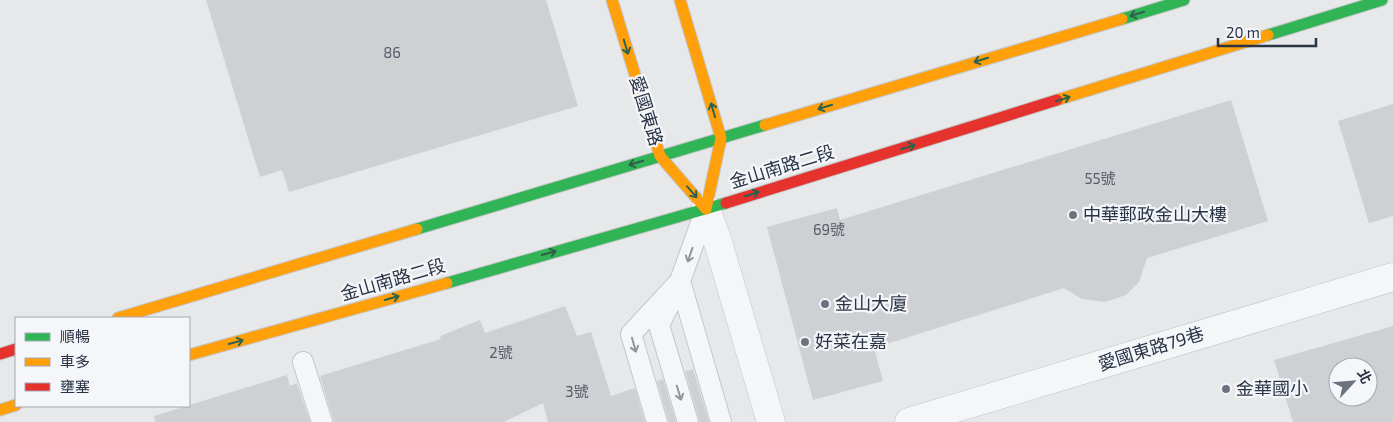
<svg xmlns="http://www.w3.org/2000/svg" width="1393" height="422" font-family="'Exo 2','Noto Sans TC',sans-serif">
	<rect width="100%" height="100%" fill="#e6e8ea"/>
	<!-- building -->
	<path fill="#ced0d3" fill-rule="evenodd" d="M206 0H546L578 106 289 192 282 170 260 177Z
		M1231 100 1268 221 1147 258 1139 282 1126 295 1105 302 1082 299 1064 288 874 348 883 381 813 400 767 227 837 208 840 220Z
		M1393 104V216L1369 223 1338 121Z
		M565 306 577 336 591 332 611 396 635 388 645 422H548L543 403 504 422H334L320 376 441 339 440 336 480 320 485 333Z
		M1393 326V422H1293L1274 360ZM1338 367H1368V397H1338Z
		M693 369 709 422H700L685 371Z
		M287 375 290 386 297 383 310 422H155L154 416Z
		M663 379 676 422H669L657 381Z"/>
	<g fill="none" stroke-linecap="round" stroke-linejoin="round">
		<!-- lane casing -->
		<g stroke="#c4c6c8" stroke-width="22">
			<path id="lane" d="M706 209 680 281 721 422
				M672 299 659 325 688 422
				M303 362 322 422
				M657 422 631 334 680 281"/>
		</g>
		<!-- street casing -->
		<g stroke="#c4c6c8" stroke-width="29">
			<path id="street" d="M706 209 717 239 771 422
				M909 422 1393 277"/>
		</g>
		<!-- fast casing -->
		<g stroke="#c4c6c8" stroke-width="13">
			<path id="fast" d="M1122 19 1184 0
				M1268 35 1382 0
				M417 229 765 125
				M447 283 726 203"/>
		</g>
		<!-- slow casing -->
		<g stroke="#c4c6c8" stroke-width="13">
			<path id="slow" d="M612 0 660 156 706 209
				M680 0 721 138 706 209
				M1057 100 1268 35
				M765 125 1122 19
				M118 318 417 229
				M189 355 447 283
				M0 410 16 405"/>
		</g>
		<!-- jam casing -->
		<g stroke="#c4c6c8" stroke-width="13">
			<path id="jam" d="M726 203 1057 100
				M0 354 16 349"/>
		</g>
		<!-- lane -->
		<use href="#lane" stroke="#f5f6f7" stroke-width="20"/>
		<!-- street -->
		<use href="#street" stroke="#f5f6f7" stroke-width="28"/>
		<!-- fast -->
		<use href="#fast" stroke="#30b455" stroke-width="11"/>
		<!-- slow -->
		<use href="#slow" stroke="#ff9f0a" stroke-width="11"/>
		<!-- jam -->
		<use href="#jam" stroke="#e5322d" stroke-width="11"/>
	</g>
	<!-- one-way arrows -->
	<defs><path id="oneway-shaft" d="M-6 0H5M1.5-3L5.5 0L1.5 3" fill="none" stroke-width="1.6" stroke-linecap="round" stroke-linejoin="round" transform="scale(1.25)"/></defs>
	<g stroke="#2d614b">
		<use href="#oneway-shaft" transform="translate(1137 14) rotate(163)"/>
		<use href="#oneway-shaft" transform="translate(626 47) rotate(73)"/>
		<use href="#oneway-shaft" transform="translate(981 60) rotate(163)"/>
		<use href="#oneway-shaft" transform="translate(1063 99) rotate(-17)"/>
		<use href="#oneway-shaft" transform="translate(825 107) rotate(163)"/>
		<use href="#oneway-shaft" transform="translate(713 110) rotate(-106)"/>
		<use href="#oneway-shaft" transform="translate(908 147) rotate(-17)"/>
		<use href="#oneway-shaft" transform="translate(636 163) rotate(163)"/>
		<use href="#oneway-shaft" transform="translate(692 192) rotate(49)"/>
		<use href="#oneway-shaft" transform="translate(752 194) rotate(-17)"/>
		<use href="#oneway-shaft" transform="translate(549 253) rotate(-16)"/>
		<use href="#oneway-shaft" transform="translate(392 298) rotate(-16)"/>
		<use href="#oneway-shaft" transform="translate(236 342) rotate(-15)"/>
	</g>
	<g stroke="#90959e">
		<use href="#oneway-shaft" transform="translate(690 255) rotate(109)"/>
		<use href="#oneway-shaft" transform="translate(634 345) rotate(74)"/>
		<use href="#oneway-shaft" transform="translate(679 393) rotate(73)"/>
	</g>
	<!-- markers -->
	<g fill="#6c737f" stroke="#f4f6f9" stroke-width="2">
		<circle cx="1073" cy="215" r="5"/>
		<circle cx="825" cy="304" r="5"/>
		<circle cx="805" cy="342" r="5"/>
		<circle cx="1226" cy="389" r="5"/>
	</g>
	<g text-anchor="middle" stroke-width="4.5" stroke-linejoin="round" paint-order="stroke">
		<!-- number labels -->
		<g font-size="15" fill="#545c69">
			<text x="392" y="58">86</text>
			<text x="1100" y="184">55號</text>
			<text x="829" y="235">69號</text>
			<text x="501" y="358">2號</text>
			<text x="577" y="397">3號</text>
		</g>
		<!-- street labels -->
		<g font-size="18" fill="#2b3445" stroke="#f4f6f9">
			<text transform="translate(646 111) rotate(73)" y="6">愛國東路</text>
			<text transform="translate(782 167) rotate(-17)" y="6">金山南路二段</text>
			<text transform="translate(393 280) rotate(-16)" y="6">金山南路二段</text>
			<text transform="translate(1151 349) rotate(-17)" y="6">愛國東路79巷</text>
		</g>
		<!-- poi labels -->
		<g font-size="18" fill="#2b3445" stroke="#f4f6f9" text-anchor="start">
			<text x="1083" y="221">中華郵政金山大樓</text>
			<text x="835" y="310">金山大廈</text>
			<text x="815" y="348">好菜在嘉</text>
			<text x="1236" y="395">金華國小</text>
		</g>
	</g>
	<!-- legend -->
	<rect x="15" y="317" width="175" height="90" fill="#f4f6f9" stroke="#a4a8b1"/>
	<rect x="25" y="333" width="25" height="8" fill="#30b455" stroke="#a4a8b1"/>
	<text x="60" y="342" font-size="15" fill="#2b3445">順暢</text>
	<rect x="25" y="358" width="25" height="8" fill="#ff9f0a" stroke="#a4a8b1"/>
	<text x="60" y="367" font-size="15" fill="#2b3445">車多</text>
	<rect x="25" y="383" width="25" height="8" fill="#e5322d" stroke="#a4a8b1"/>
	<text x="60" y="392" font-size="15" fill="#2b3445">壅塞</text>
	<!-- north arrow -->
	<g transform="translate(1353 382) rotate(64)"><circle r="24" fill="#f4f6f9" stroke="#a4a8b1"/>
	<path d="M0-4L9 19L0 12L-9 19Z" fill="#6c737f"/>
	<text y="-8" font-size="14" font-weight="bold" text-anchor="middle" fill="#2b3445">北</text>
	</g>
	<!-- scale -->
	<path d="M1218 38v8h98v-8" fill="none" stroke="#2b3445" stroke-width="2.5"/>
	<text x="1226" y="38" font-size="15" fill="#2b3445" stroke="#f4f6f9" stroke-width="4" paint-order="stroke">20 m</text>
</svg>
